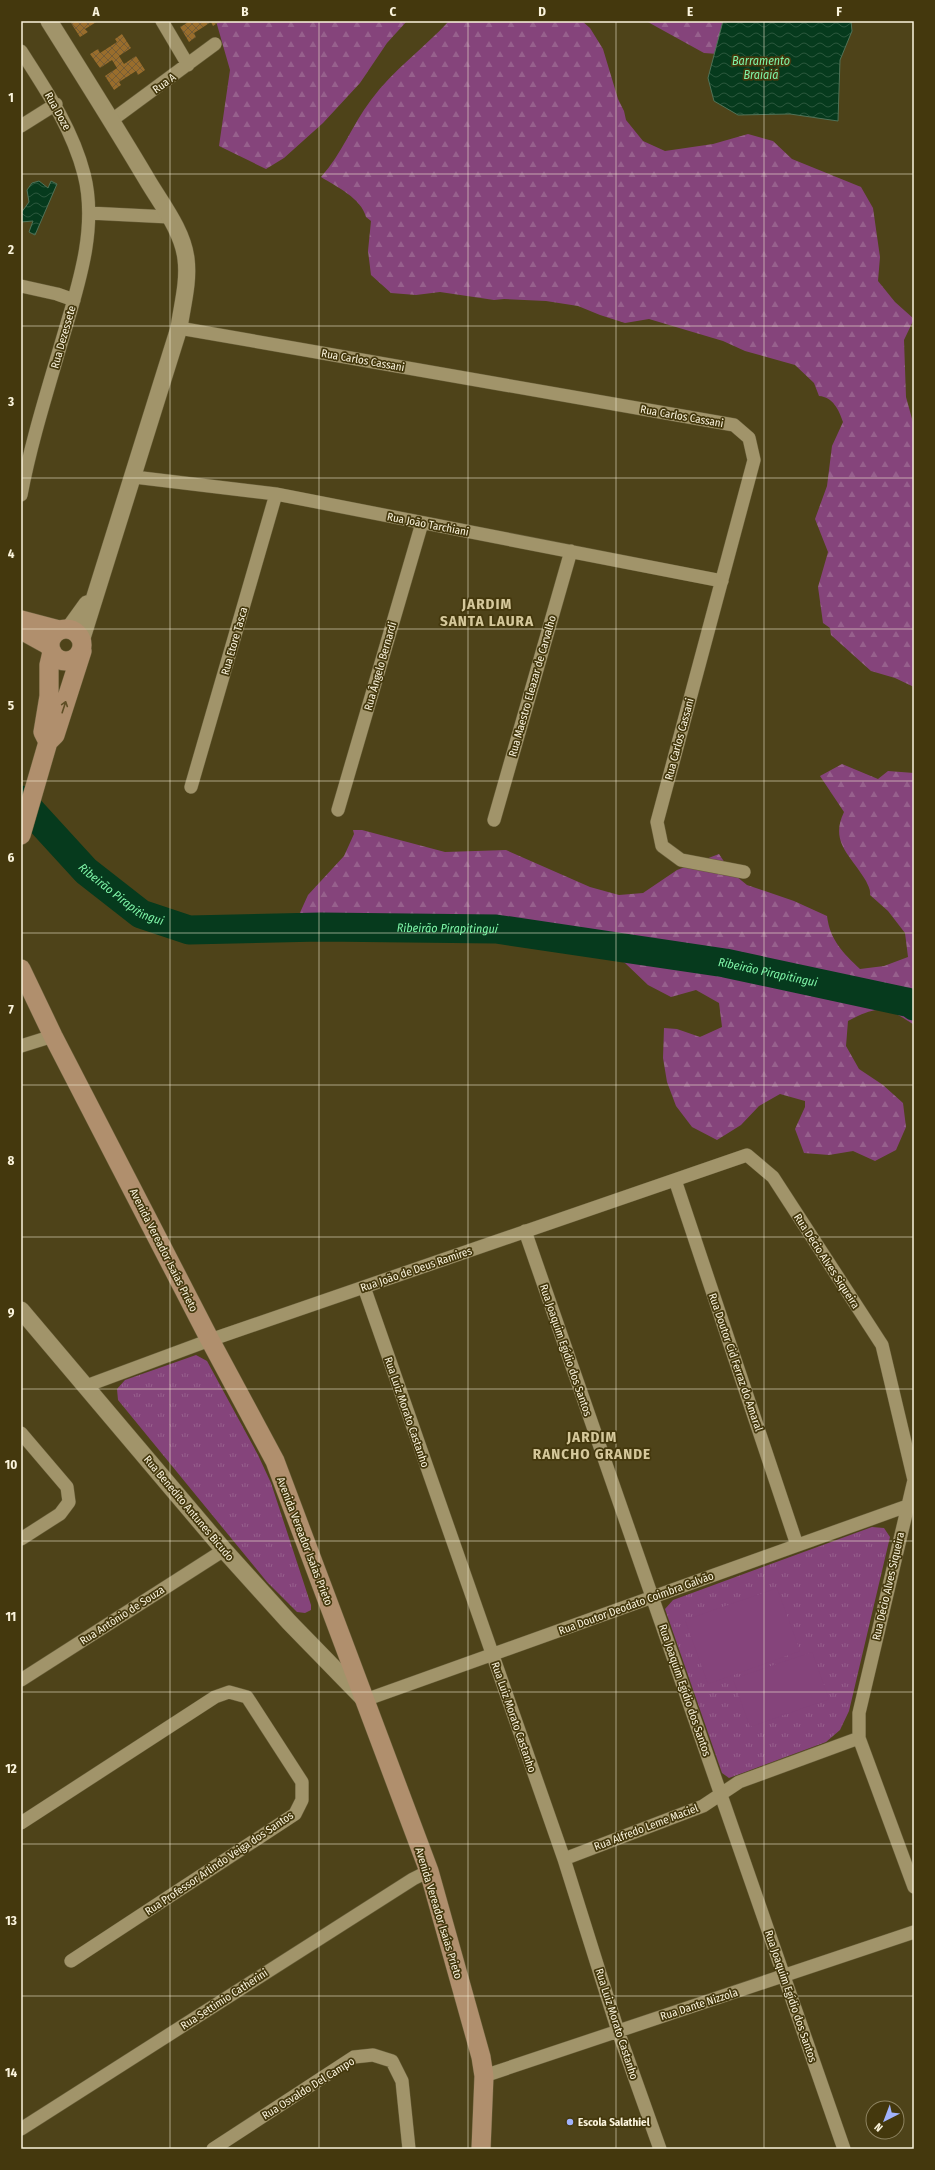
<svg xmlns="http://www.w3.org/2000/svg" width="935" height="2170" font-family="'Fira Sans Condensed',sans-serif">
	<defs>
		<pattern id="forest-firs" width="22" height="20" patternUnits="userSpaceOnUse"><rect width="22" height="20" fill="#85447b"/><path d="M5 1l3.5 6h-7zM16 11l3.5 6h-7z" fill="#97608d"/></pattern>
		<pattern id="park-tufts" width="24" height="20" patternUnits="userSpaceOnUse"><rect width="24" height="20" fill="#85447b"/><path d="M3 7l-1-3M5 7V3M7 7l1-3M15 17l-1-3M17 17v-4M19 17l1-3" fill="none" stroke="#97608d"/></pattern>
		<pattern id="water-waves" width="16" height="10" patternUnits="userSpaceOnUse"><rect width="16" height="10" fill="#063a1d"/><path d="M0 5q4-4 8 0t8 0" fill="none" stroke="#2b573d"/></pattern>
		<pattern id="building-cross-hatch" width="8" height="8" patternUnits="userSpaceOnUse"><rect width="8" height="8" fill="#996d2c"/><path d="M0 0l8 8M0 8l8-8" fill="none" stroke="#765d36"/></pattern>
	</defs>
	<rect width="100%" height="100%" fill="#4e4319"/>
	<!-- forest -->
	<path fill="url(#forest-firs)" d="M216 21H407L387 43 360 83 323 123 284 158 266 169 219 146 230 70Z
		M449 21H582L590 28 603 49 618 99 624 111 626 120 643 141 665 151 713 144 748 134 773 141 792 159 861 187 873 208 880 257 878 281 895 302 914 319 904 340 906 397 914 426V687L895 678 871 671 831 635 830 628 823 623 818 587 828 552 815 519 827 486 832 446 843 422C839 410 833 397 819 396L814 383 795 365 745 351 723 341 649 319 625 323 600 315 578 306 546 301 504 299 494 300 440 292 416 295 391 293 371 275 368 251 371 221 366 217C361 198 337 187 321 177 342 154 352 125 371 100 394 69 423 49 449 21Z
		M646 21H729L718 54 704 53Z
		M842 764 878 779 888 771 914 773V1025C886 1006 879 1005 848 1021L846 1046 859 1069 883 1085 903 1103 906 1127 896 1150 875 1161 853 1151 829 1155 804 1153 795 1129 805 1107V1101L780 1094 759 1106 741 1125 717 1140 692 1127 676 1106 667 1082 663 1058 664 1028 677 1029 700 1037 722 1027 719 1003 696 990 671 997 648 985 625 963 602 950 579 942 529 940 507 931 457 938 432 936 407 930 353 933 308 930 298 917 308 895 344 856 354 834 353 830H362L445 852 506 850 590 887 619 895 643 893 677 870 719 854 731 872 747 885 794 901 827 916C830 940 843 953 860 969L884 966 908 957 905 933 888 911 870 895C871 890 868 886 866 881 852 856 829 843 844 812L820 776Z"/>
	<!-- park -->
	<path fill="url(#park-tufts)" d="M196 1355 207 1361 258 1455 271 1483 311 1605V1610L305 1613 297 1612 267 1582 118 1400 117 1389 125 1380Z
		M872 1527 884 1528 890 1537 849 1711 840 1730 826 1742 729 1778 722 1773 665 1609 673 1600Z"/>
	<!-- garden -->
	<path fill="#85447b" d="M777 1588 800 1651 708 1684 685 1620Z
		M812 1652 829 1699 750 1727 733 1679Z"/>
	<!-- water -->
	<path fill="url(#water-waves)" stroke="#507257" d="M723 21H851L852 31 840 60 838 121 790 114 738 115 714 101 708 78Z
		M39 181 48 188 51 181 57 184 35 235 29 232 33 221 21 222V213L29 202 27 190 32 183Z"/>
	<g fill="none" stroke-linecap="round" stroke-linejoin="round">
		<!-- river -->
		<path stroke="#063a1d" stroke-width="29" id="s1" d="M21 800 86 871 141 914 189 930 321 927 496 929 725 963 911 1003 914 1006"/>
	</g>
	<!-- building -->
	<path fill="url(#building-cross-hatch)" d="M74 21H98L85 29 88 32 80 37 71 23Z
		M190 21H221L213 26 211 22 194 33 196 37 189 42 180 27Z
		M122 34 131 48 119 56 124 64 136 56 145 70 138 75 136 71 119 82 121 85 114 90 105 76 117 68 112 60 100 68 90 54 98 49 100 53 117 42 115 39Z"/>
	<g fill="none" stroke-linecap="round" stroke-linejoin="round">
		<!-- minor casing -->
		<g stroke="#685e39" stroke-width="14">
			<path id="minor" d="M162 21 188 65
				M21 51C46 90 72 128 84 174 98 228 78 286 63 337 48 389 31 442 21 495
				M112 120 215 44
				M21 126 56 104
				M89 213 169 217
				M21 286 57 294 74 300
				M179 328 734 425 749 438 754 460 657 822 662 846 681 860 744 872
				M134 477 276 494 722 581
				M191 787 276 494
				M338 810 422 523
				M494 820 571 551
				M21 1046 53 1036
				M675 1180 797 1545
				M525 1231 844 2149
				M364 1287 564 1859 618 2031 660 2149
				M86 1386 210 1340 747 1155 773 1177 882 1345 914 1480 859 1713V1738L914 1887
				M21 1433 67 1487 69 1502 60 1514 21 1539
				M21 1680 224 1550
				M365 1700 907 1506
				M21 1823 215 1697 229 1692 247 1697 302 1782V1800L295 1814 71 1961
				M564 1859 703 1806 739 1782 859 1738
				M484 2076 914 1932
				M21 2129 413 1879 429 1871
				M213 2149 354 2057 373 2055 392 2061 402 2081 409 2149"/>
		</g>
		<!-- tertiary casing -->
		<g stroke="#685e39" stroke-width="18">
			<path id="tertiary" d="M49 21C83 75 117 129 149 183 163 206 183 232 186 259 189 282 182 306 179 328L82 638
				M69 629 87 604
				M21 1310 224 1550 289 1622 364 1699"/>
		</g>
		<!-- secondary casing -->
		<g stroke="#685e39" stroke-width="20">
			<path id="secondary" d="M21 620 59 630
				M50 645a16 16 0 1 1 32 0a16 16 0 1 1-32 0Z
				M21 630 50 646
				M48 742 43 732 49 696V665L52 652
				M21 835 48 742 55 735 82 651
				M21 969 53 1036 210 1340 275 1461 429 1871 481 2057 484 2076 481 2149"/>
		</g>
		<!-- minor -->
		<use href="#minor" stroke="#a1946a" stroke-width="13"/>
		<!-- tertiary -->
		<use href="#tertiary" stroke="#a1946a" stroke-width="17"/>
		<!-- secondary -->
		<use href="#secondary" stroke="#b08f6d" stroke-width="19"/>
	</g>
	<!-- one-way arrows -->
	<defs><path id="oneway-shaft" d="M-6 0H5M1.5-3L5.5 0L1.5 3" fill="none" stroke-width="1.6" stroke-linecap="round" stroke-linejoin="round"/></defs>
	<use stroke="#5f4e25" href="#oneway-shaft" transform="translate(64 707) rotate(-72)"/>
	<!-- grid -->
	<path fill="none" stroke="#fbf4dd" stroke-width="1" stroke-opacity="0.55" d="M170 21V2149M319 21V2149M468 21V2149M616 21V2149M764 21V2149M21 174H914M21 326H914M21 478H914M21 629H914M21 781H914M21 933H914M21 1085H914M21 1237H914M21 1389H914M21 1541H914M21 1692H914M21 1844H914M21 1996H914"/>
	<!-- markers -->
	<circle fill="#a1b3fd" stroke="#44380d" stroke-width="1.5" cx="570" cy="2122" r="4"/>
	<g text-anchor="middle" stroke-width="3.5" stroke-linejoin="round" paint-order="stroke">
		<!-- street labels -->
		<g font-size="11" fill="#fbf4dd" stroke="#44380d">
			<text transform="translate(164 83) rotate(-36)" y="4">Rua A</text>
			<text transform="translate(58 111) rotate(61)" y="4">Rua Doze</text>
			<text transform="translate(63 337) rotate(-74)" y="4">Rua Dezessete</text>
			<text transform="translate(363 360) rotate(10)" y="4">Rua Carlos Cassani</text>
			<text transform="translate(682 416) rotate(10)" y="4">Rua Carlos Cassani</text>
			<text transform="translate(428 524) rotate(11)" y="4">Rua João Tarchiani</text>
			<text transform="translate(234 641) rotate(-74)" y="4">Rua Etore Tasca</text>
			<text transform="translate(380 666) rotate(-74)" y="4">Rua Ângelo Bernardi</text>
			<text transform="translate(532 686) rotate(-74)" y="4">Rua Maestro Eleazar de Carvalho</text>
			<text transform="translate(679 739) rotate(-75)" y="4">Rua Carlos Cassani</text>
			<text transform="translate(164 1250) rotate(63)" y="4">Avenida Vereador Isaías Prieto</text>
			<text transform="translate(827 1261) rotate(57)" y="4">Rua Décio Alves Siqueira</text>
			<text transform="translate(416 1269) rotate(-19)" y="4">Rua João de Deus Ramires</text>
			<text transform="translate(566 1350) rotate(71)" y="4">Rua Joaquim Egídio dos Santos</text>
			<text transform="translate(736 1362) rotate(71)" y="4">Rua Doutor Cid Ferraz do Amaral</text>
			<text transform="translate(407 1412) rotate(71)" y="4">Rua Luiz Morato Castanho</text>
			<text transform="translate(189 1508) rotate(50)" y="4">Rua Benedito Antunes Bicudo</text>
			<text transform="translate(305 1541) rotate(69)" y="4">Avenida Vereador Isaías Prieto</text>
			<text transform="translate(888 1586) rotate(-77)" y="4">Rua Décio Alves Siqueira</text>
			<text transform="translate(636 1603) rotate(-20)" y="4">Rua Doutor Deodato Coimbra Galvão</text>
			<text transform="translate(122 1615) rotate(-33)" y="4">Rua Antônio de Souza</text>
			<text transform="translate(685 1690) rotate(71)" y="4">Rua Joaquim Egídio dos Santos</text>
			<text transform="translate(514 1717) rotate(71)" y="4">Rua Luiz Morato Castanho</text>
			<text transform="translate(646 1827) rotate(-21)" y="4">Rua Alfredo Leme Maciel</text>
			<text transform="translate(219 1863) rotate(-34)" y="4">Rua Professor Arlindo Veiga dos Santos</text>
			<text transform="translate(439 1913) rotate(73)" y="4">Avenida Vereador Isaías Prieto</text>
			<text transform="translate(791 1996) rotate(71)" y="4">Rua Joaquim Egídio dos Santos</text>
			<text transform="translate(224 1999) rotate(-33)" y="4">Rua Settimio Catherini</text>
			<text transform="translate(699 2004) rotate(-18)" y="4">Rua Dante Nizzola</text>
			<text transform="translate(617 2024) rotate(72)" y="4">Rua Luiz Morato Castanho</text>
			<text transform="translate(308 2088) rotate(-32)" y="4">Rua Osvaldo Del Campo</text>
		</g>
		<!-- poi labels -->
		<g font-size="11" font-weight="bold" fill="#fbf4dd" stroke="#44380d" text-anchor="start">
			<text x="578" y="2126">Escola Salathiel</text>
		</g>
		<!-- water labels -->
		<g font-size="12" font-style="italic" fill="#7ff5a8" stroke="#44380d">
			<text x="761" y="65">Barramento<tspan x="761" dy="14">Braiaiá</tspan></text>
			<text dy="4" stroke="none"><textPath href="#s1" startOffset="139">Ribeirão Pirapitingui</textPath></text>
			<text dy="4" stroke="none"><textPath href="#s1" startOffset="475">Ribeirão Pirapitingui</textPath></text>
			<text dy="4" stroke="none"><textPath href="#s1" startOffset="799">Ribeirão Pirapitingui</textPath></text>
		</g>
		<!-- district labels -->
		<g font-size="15" font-weight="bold" letter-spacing="1" fill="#d5c89b" stroke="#44380d">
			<text x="487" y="609">JARDIM<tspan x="487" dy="17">SANTA LAURA</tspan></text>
			<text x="592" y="1442">JARDIM<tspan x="592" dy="17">RANCHO GRANDE</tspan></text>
		</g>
	</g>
	<!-- border -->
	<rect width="935" height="2170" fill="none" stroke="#44380d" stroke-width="44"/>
	<!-- north arrow -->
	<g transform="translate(885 2120) rotate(222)"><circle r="19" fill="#44380d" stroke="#8d8360"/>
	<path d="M0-3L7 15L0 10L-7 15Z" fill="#a1b3fd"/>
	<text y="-6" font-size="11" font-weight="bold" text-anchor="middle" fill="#fbf4dd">N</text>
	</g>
	<rect x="22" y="22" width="891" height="2126" fill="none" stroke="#fbf4dd" stroke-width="1.5"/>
	<g font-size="13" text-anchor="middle" font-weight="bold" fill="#fbf4dd">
		<text x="96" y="16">A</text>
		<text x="245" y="16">B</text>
		<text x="393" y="16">C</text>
		<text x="542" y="16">D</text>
		<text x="690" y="16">E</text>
		<text x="839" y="16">F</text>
		<text x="11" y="102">1</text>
		<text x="11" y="254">2</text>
		<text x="11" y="406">3</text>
		<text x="11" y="558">4</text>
		<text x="11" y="710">5</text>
		<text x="11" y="862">6</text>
		<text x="11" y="1014">7</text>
		<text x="11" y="1165">8</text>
		<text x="11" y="1317">9</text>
		<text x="11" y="1469">10</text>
		<text x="11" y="1621">11</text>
		<text x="11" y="1773">12</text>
		<text x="11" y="1925">13</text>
		<text x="11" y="2077">14</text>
	</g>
</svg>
